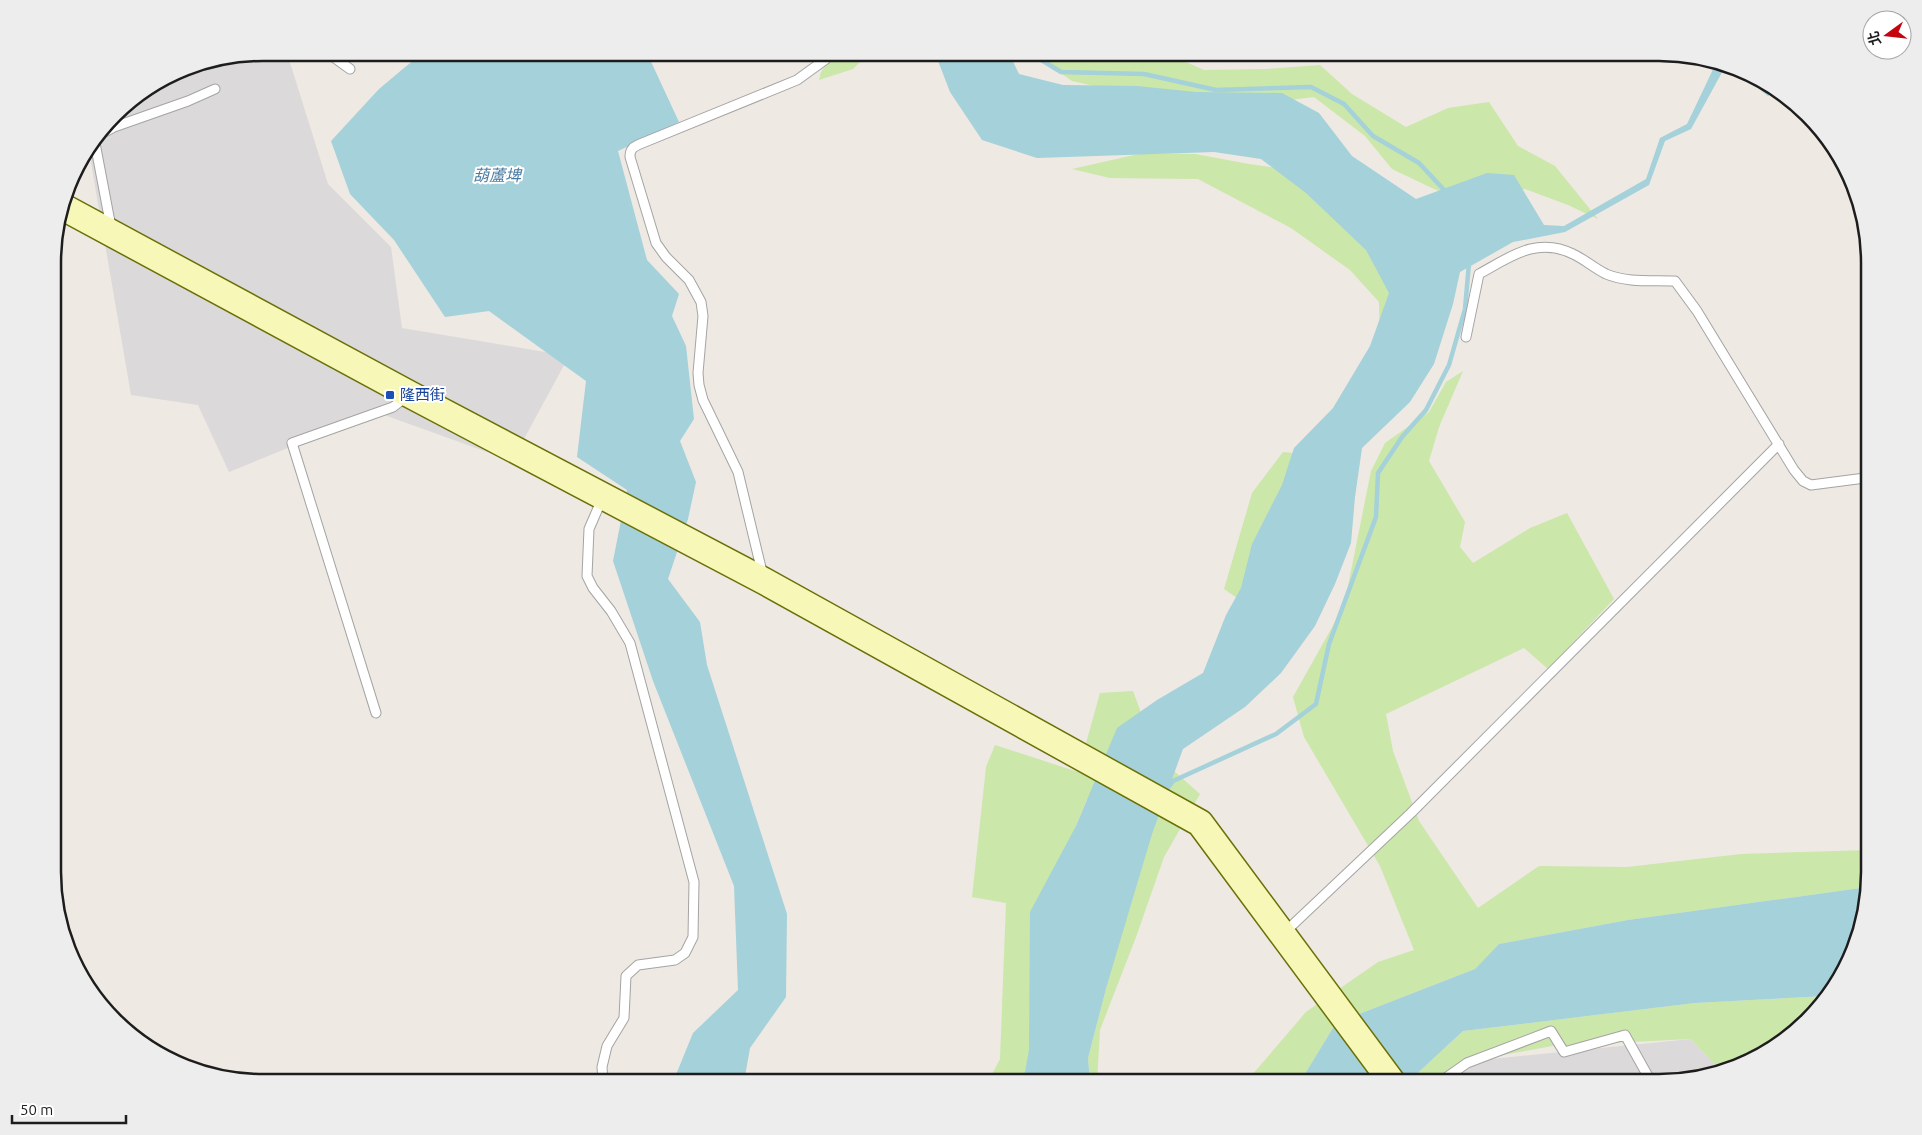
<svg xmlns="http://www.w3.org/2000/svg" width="1922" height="1135" font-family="Ubuntu,'Noto Sans TC',sans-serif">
	<rect width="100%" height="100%" fill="#eee9e2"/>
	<!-- residential -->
	<path fill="#dbd9da" d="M264 53H287L328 184 391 247 402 328 569 356 512 461 376 412 229 472 198 405 131 395 89 151 124 105 183 68Z
		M1691 1039 1718 1068 1672 1082H1453L1471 1061Z"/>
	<!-- grass -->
	<path fill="#cbe7a9" d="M835 53H869L853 69 819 80 821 72Z
		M1036 53H1084L1087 57 1170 55 1204 70 1266 69 1320 65 1352 94 1406 127 1448 108 1489 102 1518 146 1555 166 1598 219 1568 205 1525 189 1471 205 1432 188 1392 169 1365 136 1314 97 1266 103 1126 93 1072 81 1039 58Z
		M1143 153 1195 154 1249 164 1298 171 1402 291 1380 338 1379 302 1350 270 1291 228 1198 179 1110 178 1072 169Z
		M1463 371 1439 427 1429 461 1465 522 1460 547 1473 563 1530 528 1567 513 1614 599 1548 669 1524 648 1386 714 1393 751 1419 821 1478 908 1539 866 1627 867 1741 854 1869 850 1868 887 1628 920 1499 944 1475 969 1336 1023 1300 1082H1246L1306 1012 1378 962 1414 950 1380 866 1304 737 1293 697 1344 606 1371 471 1385 443 1429 412 1446 382Z
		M1283 452 1304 454 1240 600 1224 589 1252 493Z
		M1133 691 1157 756 1200 794 1164 857 1136 937 1100 1030 1097 1082H1090L1088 1058 1107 985 1087 799 1076 826 1023 1082H988L1000 1059 1006 903 972 897 986 767 995 745 1078 772 1100 693Z
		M1826 996 1807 1021 1764 1054 1718 1068 1691 1039 1552 1046 1471 1061 1453 1082H1408L1463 1031 1695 1003Z"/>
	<!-- water -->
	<path fill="#a4d1da" d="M422 53H647L679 122 618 151 647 260 679 294 672 316 686 346 694 419 680 441 696 482 688 519 668 579 700 622 707 665 787 914 786 997 750 1048 744 1082H673L693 1033 738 990 734 886 653 681 613 561 627 490 577 457 586 381 489 311 445 317 394 240 350 194 331 141 379 89Z
		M935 53H1009L1019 74 1063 85 1137 86 1196 92 1282 93 1319 113 1352 156 1416 199 1487 173 1514 175 1544 225 1564 226 1646 179 1660 138 1687 124 1717 61 1726 65 1691 129 1665 141 1649 185 1565 232 1513 242 1460 272 1453 304 1434 364 1410 402 1362 448 1355 497 1351 543 1335 584 1315 626 1281 673 1245 707 1183 749 1152 834 1107 985 1088 1058 1090 1082H1023L1029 1050 1030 912 1076 826 1117 728 1157 700 1203 673 1226 615 1241 588 1252 544 1282 485 1294 448 1333 408 1370 346 1389 293 1366 250 1306 193 1261 159 1214 152 1037 158 982 140 950 92Z
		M1734 69 1764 81 1775 92 1768 96Z
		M1868 887 1841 977 1826 996 1695 1003 1463 1031 1408 1082H1300L1336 1023 1475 969 1499 944 1628 920Z"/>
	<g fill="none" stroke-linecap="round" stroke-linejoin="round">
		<!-- stream -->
		<path stroke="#a4d1da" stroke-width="4.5" d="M1030 53 1061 72 1144 74 1216 90 1311 87 1344 104 1373 136 1419 163 1446 192
			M1166 790 1173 781 1276 734 1316 704 1329 644 1376 517 1378 473 1402 437 1426 410 1449 365 1465 309 1469 263"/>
		<!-- lane casing -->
		<g stroke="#a4a4a4" stroke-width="11">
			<path id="lane" d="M328 53 350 69
				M103 133 114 127 188 101 215 89
				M95 143 111 227
				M1466 337 1479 274C1510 257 1537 236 1573 254 1584 259 1594 268 1606 274 1628 283 1652 280 1675 281L1697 311 1794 470 1803 481 1811 485 1865 478 1869 481
				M602 499 589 529 587 576 593 588 611 611 630 643 694 882 693 937 685 953 675 960 638 965 626 976 624 1018 607 1046 602 1067 603 1082
				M763 576 738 472 703 400 699 385 698 373 703 316 701 302 689 280 666 257 656 243 630 157C630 149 633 147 640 144L797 80 826 59
				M376 713 292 443 393 407 407 396
				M1285 932 1411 813 1779 444
				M1440 1082 1467 1063 1551 1031 1564 1052 1625 1035 1649 1078
				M1633 1082 1649 1078 1652 1082"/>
		</g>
		<!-- secondary casing -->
		<g stroke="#6a7007" stroke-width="29">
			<path id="secondary" d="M63 207 409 394 764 581 1200 823 1392 1082"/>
		</g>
		<!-- lane -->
		<use href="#lane" stroke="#fff" stroke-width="9"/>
		<!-- secondary -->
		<use href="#secondary" stroke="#f7f7b7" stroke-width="26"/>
	</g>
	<!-- markers -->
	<rect fill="#1a4fb4" stroke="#fff" stroke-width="2" x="385" y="390" width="10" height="10" rx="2.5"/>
	<g text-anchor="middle" stroke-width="4" stroke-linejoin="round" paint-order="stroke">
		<!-- transit labels -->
		<g font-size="15" fill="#164399" stroke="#fff" text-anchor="start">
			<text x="400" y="400">隆西街</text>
		</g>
		<!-- water labels -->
		<g font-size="16" font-style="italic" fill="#497aa1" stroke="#fff">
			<text x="497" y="181">葫蘆埤</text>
		</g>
	</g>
	<!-- crop -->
	<path d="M0 0H1922V1135H0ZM263 61H1659A202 202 0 0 1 1861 263V872A202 202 0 0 1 1659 1074H263A202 202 0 0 1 61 872V263A202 202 0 0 1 263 61Z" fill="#ededed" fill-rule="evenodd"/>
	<path fill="none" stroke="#1d1d1d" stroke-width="2.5" d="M263 61H1659A202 202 0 0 1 1861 263V872A202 202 0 0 1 1659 1074H263A202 202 0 0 1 61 872V263A202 202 0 0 1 263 61Z"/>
	<!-- north arrow -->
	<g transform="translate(1887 35) rotate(255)"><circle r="24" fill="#ffffff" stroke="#a5a5a5"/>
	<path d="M0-4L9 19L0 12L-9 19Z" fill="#c4050f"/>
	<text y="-8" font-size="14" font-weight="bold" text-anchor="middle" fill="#1d1d1d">北</text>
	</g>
	<!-- scale -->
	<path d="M12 1115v8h114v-8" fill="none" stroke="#1d1d1d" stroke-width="2.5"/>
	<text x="20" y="1115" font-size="15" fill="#1d1d1d" stroke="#ffffff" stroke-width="4" paint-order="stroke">50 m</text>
</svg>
